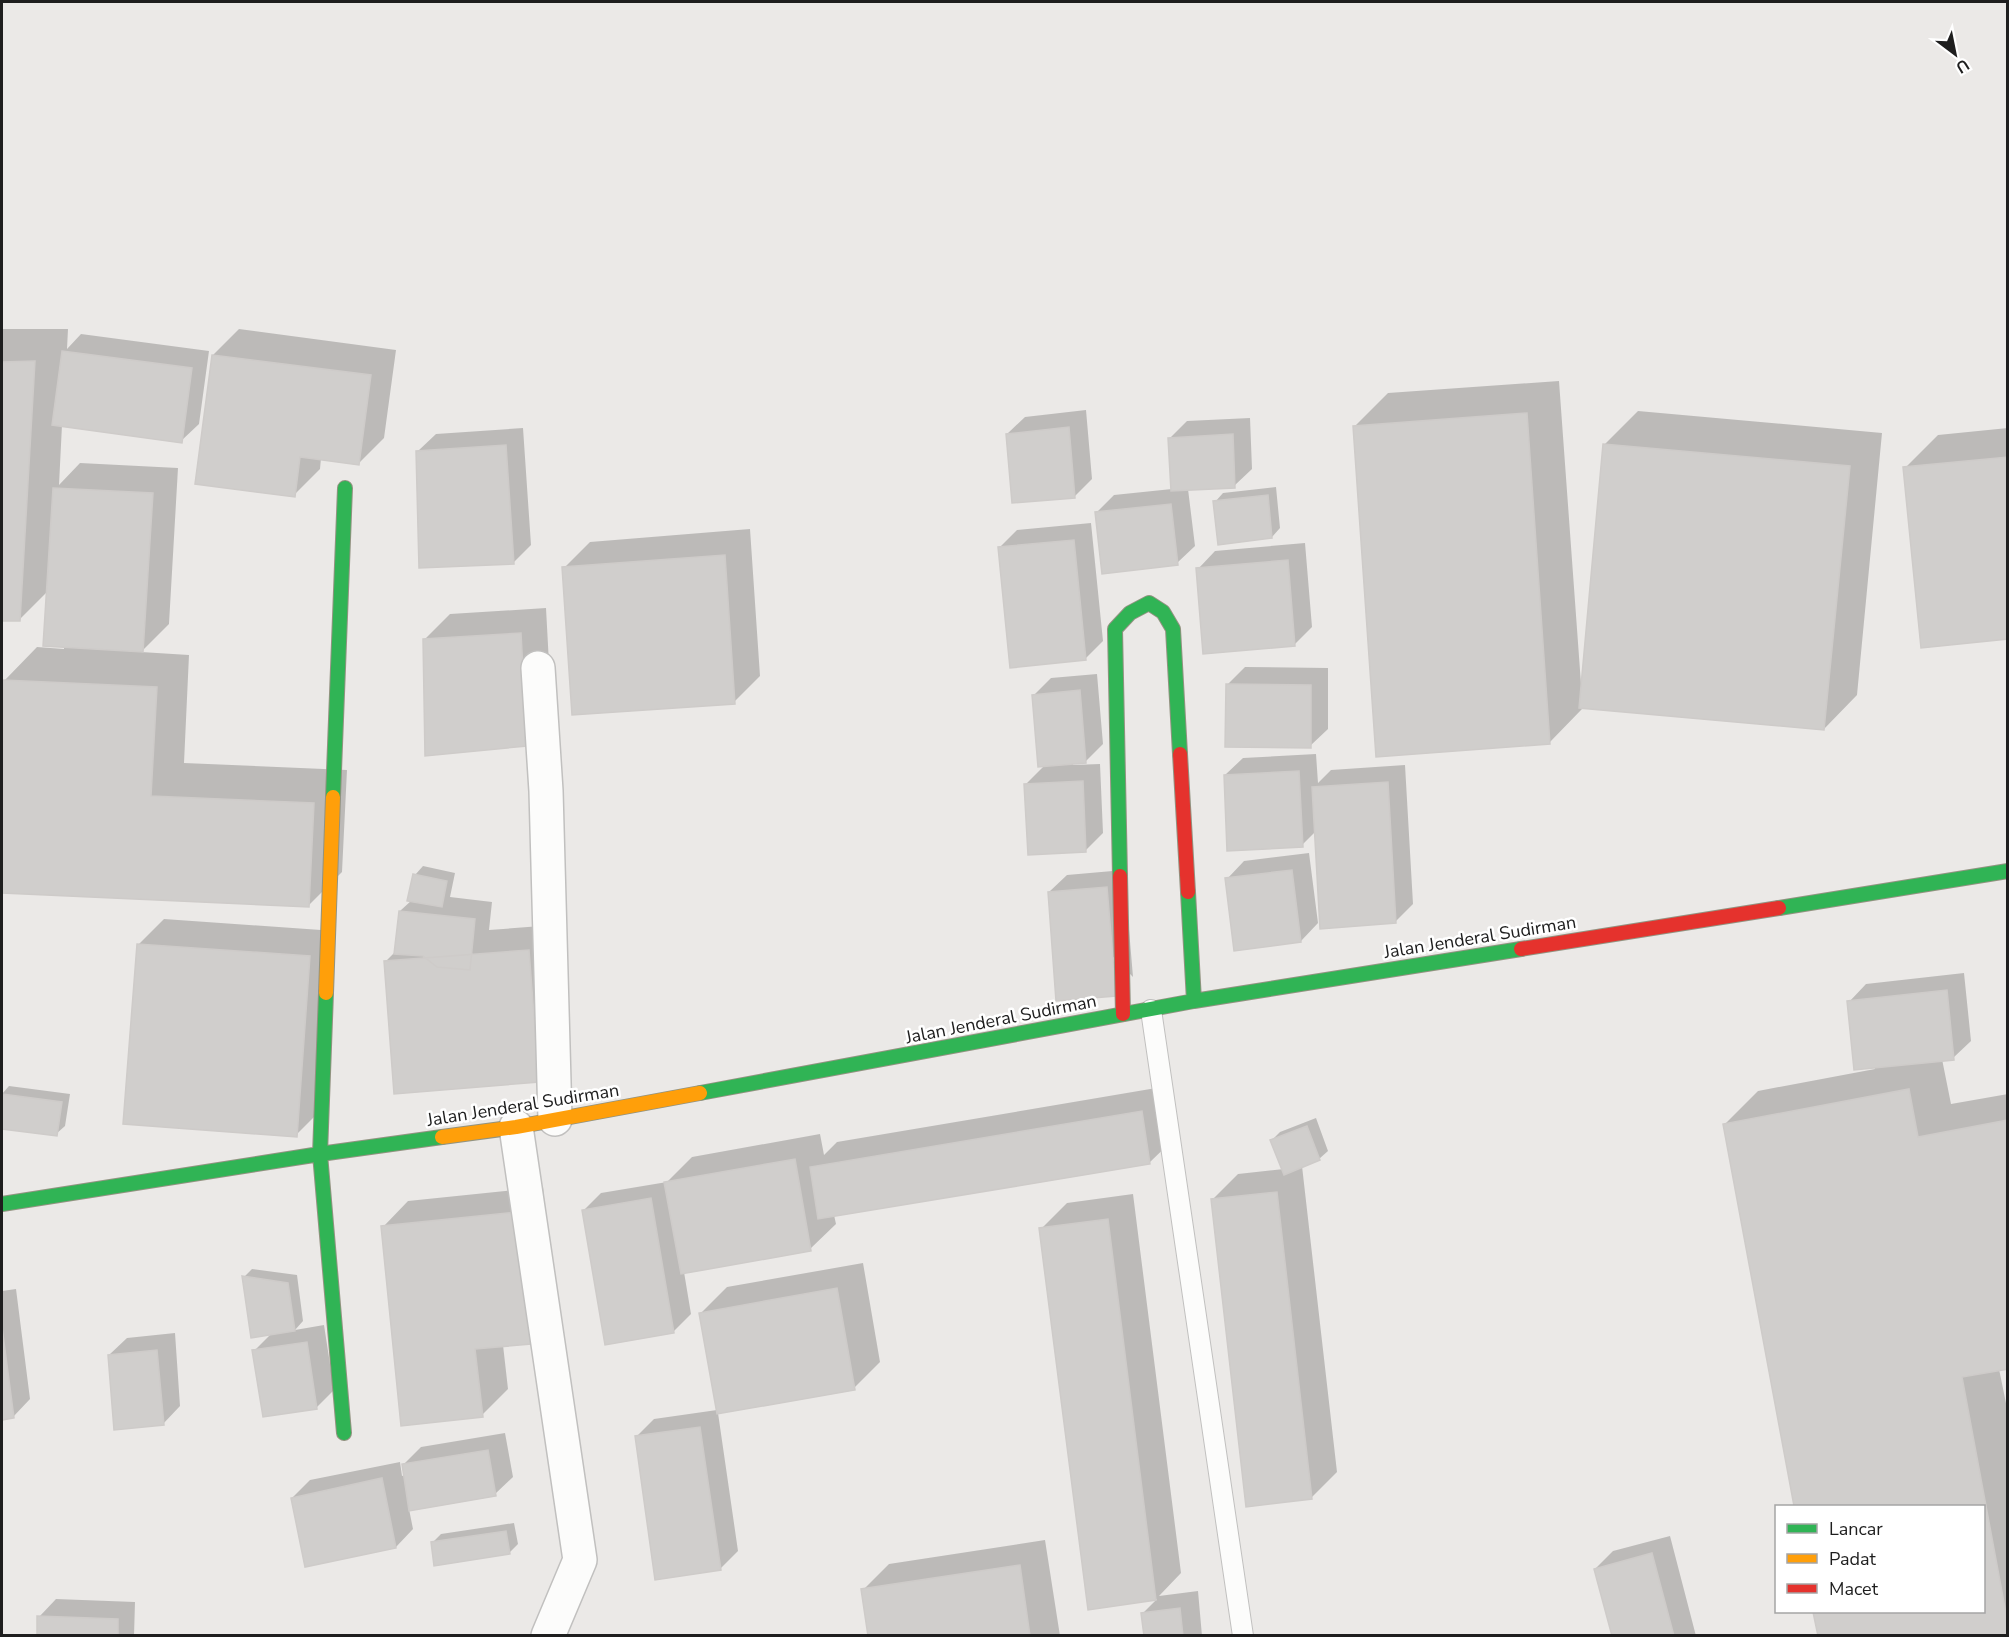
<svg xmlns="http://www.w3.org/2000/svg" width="2009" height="1637" font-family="'Nunito Sans',sans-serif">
  <rect width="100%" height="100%" fill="#ebe9e7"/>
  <!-- shadow -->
  <path fill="#0003" d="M 2,329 L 68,329 L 67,349 L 81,334 L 209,351 L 199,424 L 181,441 L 62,425 L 59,485 L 80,463 L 178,468 L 169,624 L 141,652 L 189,655 L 184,763 L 347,770 L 342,872 L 308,906 L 2,892 L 2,728 L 4,681 L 37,647 L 64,649 L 64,646 L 48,591 L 19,620 L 2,620 Z
    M 239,329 L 396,350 L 384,438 L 358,464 L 321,458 L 320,469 L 294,495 L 213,355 Z
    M 1559,381 L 1581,684 L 1582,684 L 1605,444 L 1638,411 L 1882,433 L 1857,695 L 1824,729 L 1582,706 L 1582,709 L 1549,743 L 1354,427 L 1388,393 Z
    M 1086,410 L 1092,479 L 1075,496 L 1007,434 L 1025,417 Z
    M 1250,418 L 1252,469 L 1234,486 L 1188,489 L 1195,546 L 1177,563 L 1096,513 L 1114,495 L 1172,489 L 1169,439 L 1187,421 Z
    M 523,428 L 531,545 L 514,562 L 418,451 L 436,434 Z
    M 2008,428 L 2008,638 L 1905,468 L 1938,435 Z
    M 1276,487 L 1280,528 L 1272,537 L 1215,502 L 1223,493 Z
    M 1091,523 L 1103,641 L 1085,659 L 1000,547 L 1017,530 Z
    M 750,529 L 760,676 L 734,702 L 564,568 L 590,542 Z
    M 1305,543 L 1312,627 L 1294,645 L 1198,569 L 1215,551 Z
    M 546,608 L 552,719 L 424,640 L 450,614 Z
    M 1245,667 L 1328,668 L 1328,729 L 1310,746 L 1227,685 Z
    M 1097,674 L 1103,744 L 1086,761 L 1073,763 L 1073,765 L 1100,764 L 1103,833 L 1086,850 L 1026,784 L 1045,765 L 1034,695 L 1051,678 Z
    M 1316,754 L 1318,783 L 1331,770 L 1405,765 L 1413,904 L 1395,922 L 1316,831 L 1302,845 L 1225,775 L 1243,758 Z
    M 1309,853 L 1318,923 L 1301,941 L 1227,879 L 1244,861 Z
    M 423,866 L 455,873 L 450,897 L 492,902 L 489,930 L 554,925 L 539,1081 L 385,962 L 396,951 L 400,911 L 412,900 L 415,875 Z
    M 1124,870 L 1133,977 L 1049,892 L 1067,875 Z
    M 164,919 L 335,931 L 322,1109 L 296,1135 L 138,945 Z
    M 1964,973 L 1971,1041 L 1953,1058 L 1942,1059 L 1951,1104 L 2008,1094 L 2008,1367 L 1999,1369 L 2008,1413 L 2008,1636 L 1819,1636 L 1815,1612 L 1984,1612 L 1984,1506 L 1796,1506 L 1725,1124 L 1758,1091 L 1875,1069 L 1849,1002 L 1866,984 Z
    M 9,1086 L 70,1094 L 65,1126 L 56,1134 L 2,1127 L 2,1094 Z
    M 1168,1086 L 1176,1137 L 1150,1162 L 834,1215 L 836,1224 L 810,1249 L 684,1272 L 691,1314 L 673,1332 L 584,1210 L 601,1193 L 667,1182 L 692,1157 L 820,1134 L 824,1155 L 837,1142 Z
    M 1316,1118 L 1328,1151 L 1319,1159 L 1302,1166 L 1337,1472 L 1311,1498 L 1212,1200 L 1238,1174 L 1284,1169 L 1272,1140 L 1280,1132 Z
    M 543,1187 L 556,1316 L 530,1342 L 503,1345 L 508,1389 L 482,1415 L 383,1227 L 408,1201 Z
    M 1133,1194 L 1181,1573 L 1159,1596 L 1198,1591 L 1202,1636 L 1145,1636 L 1143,1613 L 1157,1599 L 1089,1608 L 1041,1229 L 1067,1203 Z
    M 863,1263 L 880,1362 L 854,1388 L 718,1413 L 738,1551 L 720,1569 L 636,1437 L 654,1419 L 717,1410 L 701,1313 L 727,1287 Z
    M 252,1269 L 297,1275 L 303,1321 L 295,1330 L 324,1325 L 334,1390 L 317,1407 L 254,1351 L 272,1333 L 244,1277 Z
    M 16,1289 L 30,1399 L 13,1417 L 2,1419 L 2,1291 Z
    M 175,1333 L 180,1406 L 163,1424 L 109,1355 L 127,1338 Z
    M 505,1433 L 513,1477 L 495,1494 L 409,1509 L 413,1529 L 396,1547 L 292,1498 L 310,1480 L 400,1462 L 402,1476 L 405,1475 L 403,1465 L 421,1447 Z
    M 514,1523 L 518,1544 L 509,1553 L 432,1543 L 441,1534 Z
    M 1670,1536 L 1696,1636 L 1613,1636 L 1595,1569 L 1613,1551 Z
    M 1045,1540 L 1060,1636 L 869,1636 L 863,1590 L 889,1564 Z
    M 56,1599 L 135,1602 L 134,1636 L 38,1636 L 39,1617 Z"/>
  <!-- building -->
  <path fill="#d0cecc" stroke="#cecbc9" stroke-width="1.5" d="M 62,351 L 192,368 L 182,443 L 52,425 Z
    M 212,355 L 371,375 L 359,465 L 300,457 L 295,497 L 195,484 Z
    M 35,361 L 20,621 L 2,621 L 2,362 Z
    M 1527,413 L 1550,744 L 1376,757 L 1353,426 Z
    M 1069,427 L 1075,498 L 1012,503 L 1006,434 Z
    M 1233,434 L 1235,488 L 1171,491 L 1168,438 Z
    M 1603,444 L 1850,466 L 1824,730 L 1579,708 Z
    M 506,445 L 514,564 L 419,568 L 416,451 Z
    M 2008,457 L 2008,639 L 1921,648 L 1903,467 Z
    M 53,488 L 153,493 L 143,652 L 43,646 Z
    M 1268,495 L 1272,538 L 1218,545 L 1213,501 Z
    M 1171,504 L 1178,565 L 1102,574 L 1095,512 Z
    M 1074,540 L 1086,660 L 1010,668 L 998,547 Z
    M 725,555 L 735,704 L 572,715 L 562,567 Z
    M 1288,560 L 1295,646 L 1203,654 L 1196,568 Z
    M 521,633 L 527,746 L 425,756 L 423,639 Z
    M 3,680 L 157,687 L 151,796 L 314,803 L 309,907 L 2,893 Z
    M 1226,684 L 1311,685 L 1311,748 L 1225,747 Z
    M 1080,690 L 1086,763 L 1038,767 L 1032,695 Z
    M 1299,771 L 1303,847 L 1227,851 L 1224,775 Z
    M 1083,781 L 1086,852 L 1028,855 L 1024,784 Z
    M 1388,782 L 1396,923 L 1320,929 L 1312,787 Z
    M 1292,870 L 1301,942 L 1234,951 L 1225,878 Z
    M 413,874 L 447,881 L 442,907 L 407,901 Z
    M 1107,887 L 1116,996 L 1056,1001 L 1048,892 Z
    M 399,911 L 475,919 L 470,970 L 437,967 L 423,956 L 394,954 Z
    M 137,944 L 310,956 L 297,1137 L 123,1124 Z
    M 529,950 L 539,1082 L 394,1094 L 384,961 Z
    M 1947,990 L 1954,1060 L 1854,1070 L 1847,1001 Z
    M 1909,1089 L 1918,1137 L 2008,1120 L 2008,1369 L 1962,1377 L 2008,1624 L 2008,1636 L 1818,1636 L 1813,1612 L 1984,1612 L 1984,1506 L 1794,1506 L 1723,1124 Z
    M 2,1094 L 62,1102 L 57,1136 L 2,1129 Z
    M 1142,1111 L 1150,1164 L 818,1219 L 810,1167 Z
    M 1307,1126 L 1320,1160 L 1284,1175 L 1270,1140 Z
    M 795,1159 L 811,1251 L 681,1274 L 664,1182 Z
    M 1277,1192 L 1312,1499 L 1246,1507 L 1211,1199 Z
    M 651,1198 L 674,1333 L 605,1345 L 582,1210 Z
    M 518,1212 L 531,1344 L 475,1349 L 483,1417 L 401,1426 L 381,1226 Z
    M 1108,1219 L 1156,1600 L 1088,1610 L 1039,1228 Z
    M 242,1276 L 288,1283 L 295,1331 L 251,1338 Z
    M 837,1288 L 855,1390 L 717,1414 L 699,1313 Z
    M 2,1327 L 14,1418 L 2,1420 Z
    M 307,1342 L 317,1409 L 263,1417 L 252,1350 Z
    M 157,1350 L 164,1425 L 114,1430 L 108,1355 Z
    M 700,1427 L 721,1570 L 655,1580 L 635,1436 Z
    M 488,1450 L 496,1496 L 409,1511 L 402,1464 Z
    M 382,1478 L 396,1548 L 305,1567 L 291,1498 Z
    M 506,1531 L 510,1554 L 434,1566 L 431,1542 Z
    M 1652,1553 L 1674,1636 L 1612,1636 L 1594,1569 Z
    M 1020,1565 L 1030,1636 L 868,1636 L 861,1589 Z
    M 1180,1608 L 1183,1636 L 1144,1636 L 1141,1613 Z
    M 37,1616 L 118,1619 L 118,1636 L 37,1636 Z"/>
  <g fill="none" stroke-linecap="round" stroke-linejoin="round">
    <!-- lane casing -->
    <g stroke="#c1c0bf" stroke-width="22">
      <path id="lane" d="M 1151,1010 L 1243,1636"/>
    </g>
    <!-- street casing -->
    <g stroke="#c1c0bf" stroke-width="36">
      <path id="street" d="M 538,668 L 546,791 L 555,1119
        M 516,1127 L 580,1560 L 548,1636"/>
    </g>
    <!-- fast casing -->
    <g stroke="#929381" stroke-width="16">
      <path id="fast" d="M 333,797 L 345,488
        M 1120,876 L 1115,629 L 1130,613 L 1149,603 L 1163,612 L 1173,629 L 1180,754
        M 1188,892 L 1194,1001
        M 1779,908 L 2008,871
        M 326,993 L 320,1154 L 344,1433
        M 700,1093 L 1194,1001 L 1521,949
        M 2,1204 L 320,1154 L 442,1137"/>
    </g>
    <!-- slow casing -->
    <g stroke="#929381" stroke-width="16">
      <path id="slow" d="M 326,993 L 333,797
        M 442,1137 L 516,1127 L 700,1093"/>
    </g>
    <!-- jam casing -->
    <g stroke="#929381" stroke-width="16">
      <path id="jam" d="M 1180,754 L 1188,892
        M 1120,876 L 1123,1014
        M 1521,949 L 1779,908"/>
    </g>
    <!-- lane -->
    <use href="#lane" stroke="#fcfcfb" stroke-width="20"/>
    <!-- street -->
    <use href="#street" stroke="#fcfcfb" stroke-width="33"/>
    <!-- fast -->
    <use href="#fast" stroke="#30b455" stroke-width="14"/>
    <!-- slow -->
    <use href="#slow" stroke="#ff9f0a" stroke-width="14"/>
    <!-- jam -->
    <use href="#jam" stroke="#e5322d" stroke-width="14"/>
  </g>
  <g text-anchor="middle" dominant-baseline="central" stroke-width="5" stroke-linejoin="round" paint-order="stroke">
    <!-- street labels -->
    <g font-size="18" fill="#1e1e1e" stroke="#fff">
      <text transform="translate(1480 937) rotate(-9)">Jalan Jenderal Sudirman</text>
      <text transform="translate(1001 1019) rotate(-11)">Jalan Jenderal Sudirman</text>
      <text transform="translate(523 1105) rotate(-9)">Jalan Jenderal Sudirman</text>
    </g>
  </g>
  <!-- border -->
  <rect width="2009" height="1637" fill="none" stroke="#1e1e1e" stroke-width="6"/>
  <!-- legend -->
  <rect x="1775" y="1505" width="210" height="108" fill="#ffffff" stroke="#a5a5a5" stroke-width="1.5"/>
  <rect x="1787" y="1524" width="30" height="9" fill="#30b455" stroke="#a5a5a5" stroke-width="1.5"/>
  <text x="1829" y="1535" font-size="18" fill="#1e1e1e">Lancar</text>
  <rect x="1787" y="1554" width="30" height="9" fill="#ff9f0a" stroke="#a5a5a5" stroke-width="1.5"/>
  <text x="1829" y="1565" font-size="18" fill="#1e1e1e">Padat</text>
  <rect x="1787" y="1584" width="30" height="9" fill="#e5322d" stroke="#a5a5a5" stroke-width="1.5"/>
  <text x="1829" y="1595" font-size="18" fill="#1e1e1e">Macet</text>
  <!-- north arrow -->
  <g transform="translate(1955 54) rotate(148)" stroke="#ffffff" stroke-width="4.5" paint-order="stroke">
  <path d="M0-4.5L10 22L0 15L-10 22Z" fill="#1e1e1e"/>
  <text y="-9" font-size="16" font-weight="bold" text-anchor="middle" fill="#1e1e1e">U</text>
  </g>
</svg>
